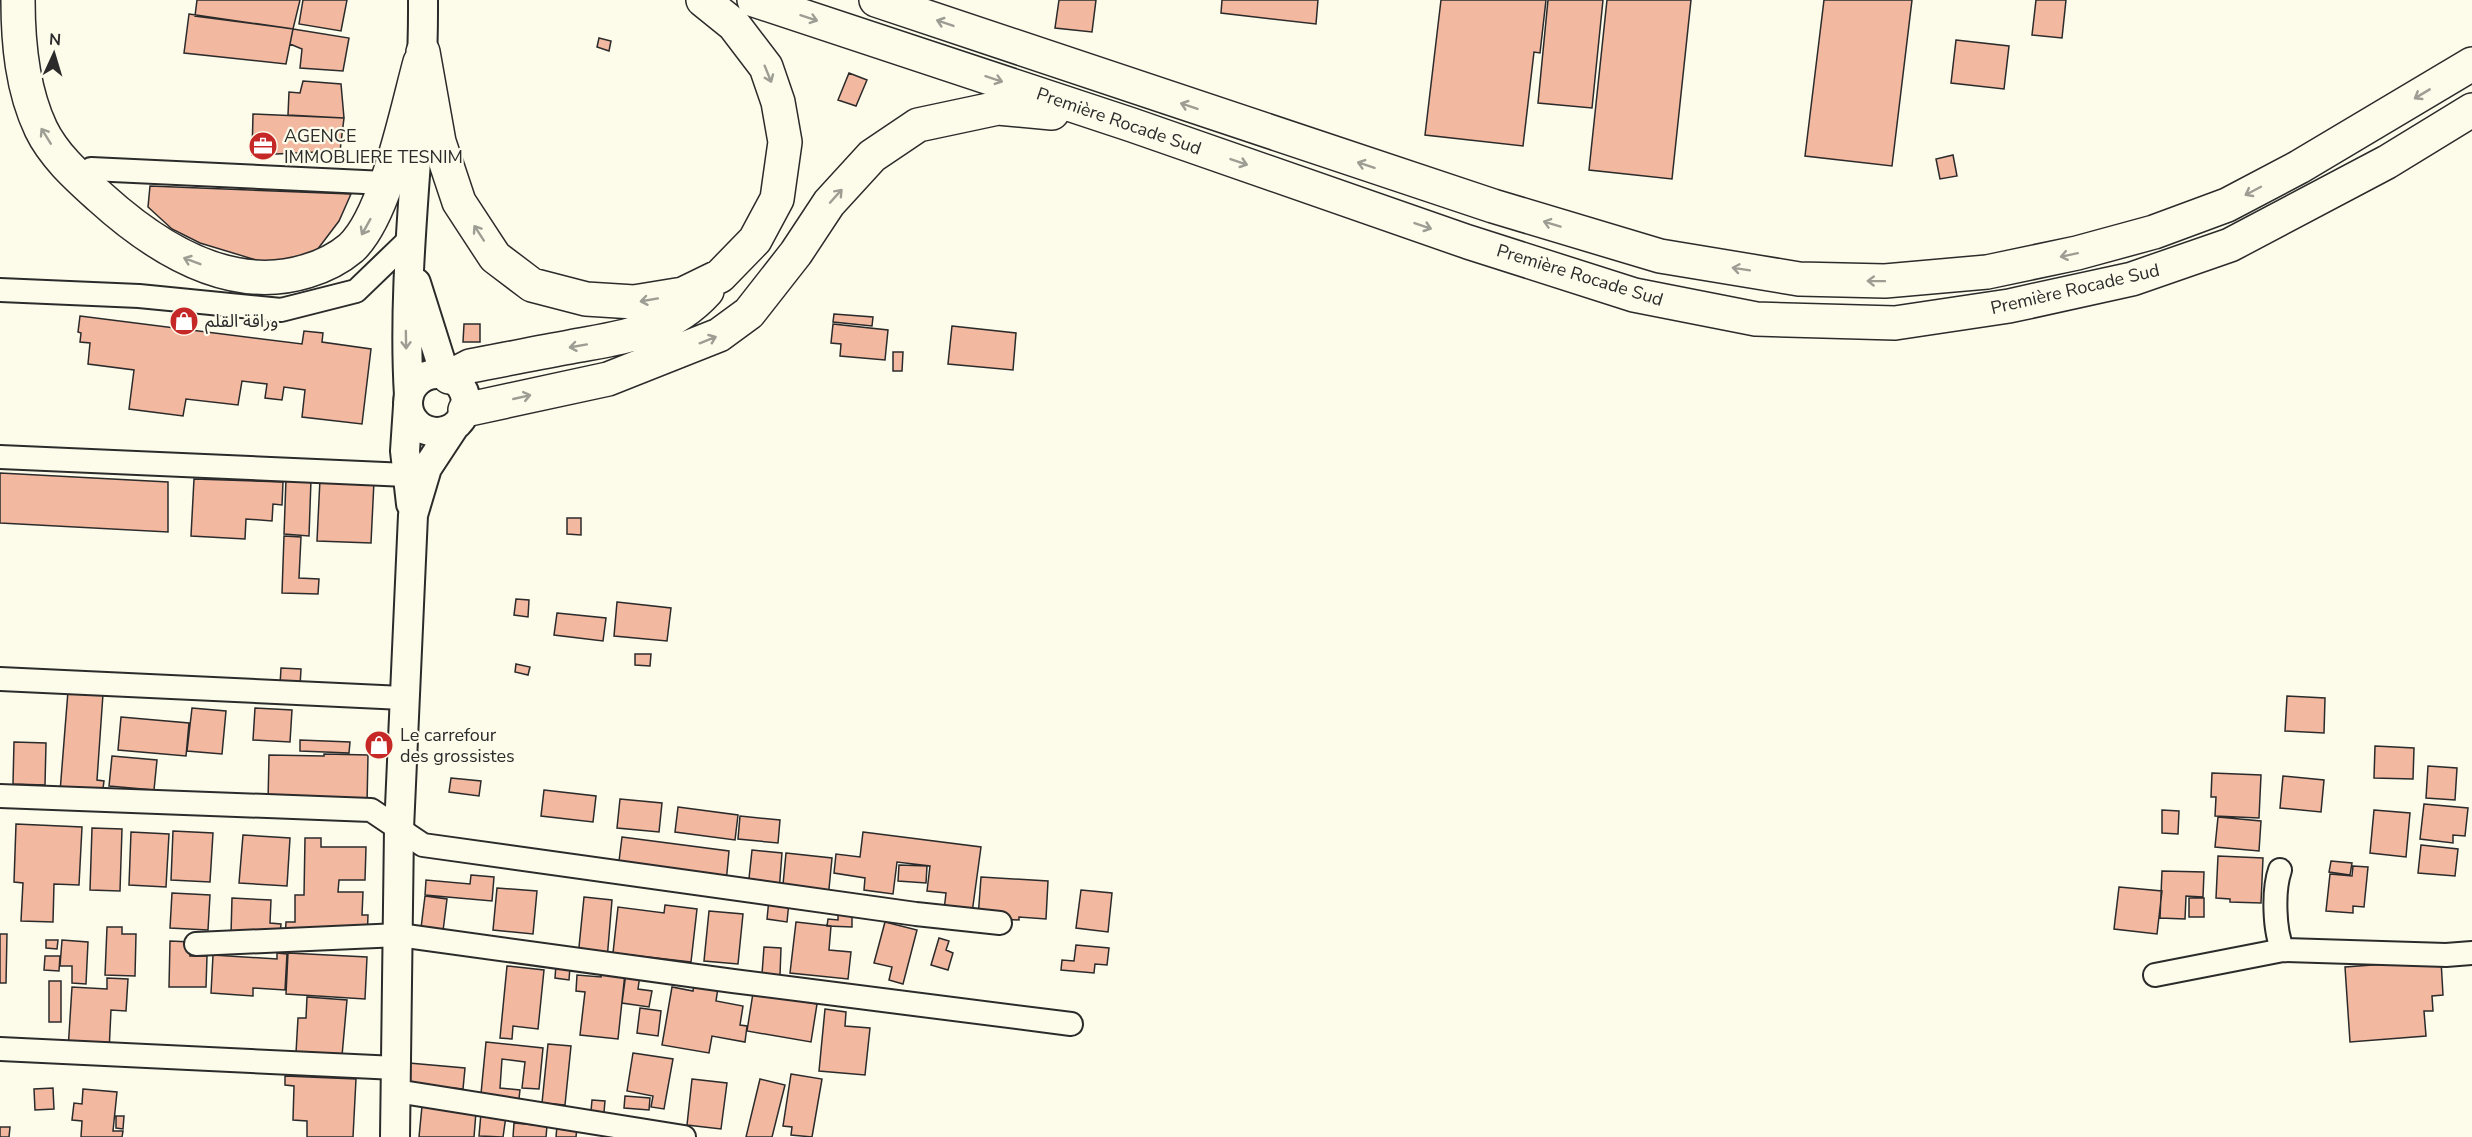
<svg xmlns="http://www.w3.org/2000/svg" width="2472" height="1137" font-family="'Nunito Sans','Noto Sans Arabic',sans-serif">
  <rect width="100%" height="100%" fill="#fdfbea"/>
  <!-- building -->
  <path fill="#f2b8a0" stroke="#2b2b2b" stroke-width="1.5" d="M 197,0 L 300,0 L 293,29 L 195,16 Z
    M 303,0 L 347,0 L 341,31 L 299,24 Z
    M 1059,0 L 1096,0 L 1092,32 L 1055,28 Z
    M 1222,0 L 1318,0 L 1316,24 L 1221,13 Z
    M 1441,0 L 1546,0 L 1540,53 L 1534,52 L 1523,146 L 1425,135 Z
    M 1548,0 L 1603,0 L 1592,108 L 1538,103 Z
    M 1607,0 L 1691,0 L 1672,179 L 1589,170 Z
    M 1824,0 L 1912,0 L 1892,166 L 1805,156 Z
    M 2036,0 L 2066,0 L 2062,38 L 2032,35 Z
    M 189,14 L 293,29 L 286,64 L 184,53 Z
    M 293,29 L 349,38 L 343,71 L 300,68 L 302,49 L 290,44 Z
    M 599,38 L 611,41 L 609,51 L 597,47 Z
    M 1956,40 L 2009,46 L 2004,89 L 1951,83 Z
    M 849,73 L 867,80 L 856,106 L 838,100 Z
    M 303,81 L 341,84 L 344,118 L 288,115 L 289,92 L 300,93 Z
    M 253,114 L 344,118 L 340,151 L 252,155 Z
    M 1953,155 L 1957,176 L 1940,179 L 1936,159 Z
    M 150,186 L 351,194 L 339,221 L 314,254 L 266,263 L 200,243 L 172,229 L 148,207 Z
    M 834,314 L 873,317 L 872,326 L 833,322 Z
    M 80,316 L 302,344 L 304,331 L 323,333 L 322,342 L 371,349 L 362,424 L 302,417 L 305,390 L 284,387 L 282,400 L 265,398 L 267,384 L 242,381 L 238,405 L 186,399 L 183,416 L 129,409 L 134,370 L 88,364 L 90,343 L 80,342 L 81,333 L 78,332 Z
    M 464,324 L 480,324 L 480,342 L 463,342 Z
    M 833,324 L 888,330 L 885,360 L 840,356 L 841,344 L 831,343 Z
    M 952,326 L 1016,333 L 1013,370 L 948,364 Z
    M 893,352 L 903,352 L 902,371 L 893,371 Z
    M 0,473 L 168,482 L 168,532 L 0,523 Z
    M 194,479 L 283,482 L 282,505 L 273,504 L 272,521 L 246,519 L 245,539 L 191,536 Z
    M 286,479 L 311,480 L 309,536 L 284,534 Z
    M 320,479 L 374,481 L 371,543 L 317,541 Z
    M 567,518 L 581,518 L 581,535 L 567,534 Z
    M 284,536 L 301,537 L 299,578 L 319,579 L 318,594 L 282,593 Z
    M 516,599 L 529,600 L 528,617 L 514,615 Z
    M 617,602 L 671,608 L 667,641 L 614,636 Z
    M 557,613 L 606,618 L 603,641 L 554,635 Z
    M 635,654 L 651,654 L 650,666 L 635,665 Z
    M 516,664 L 530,667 L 528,675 L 515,672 Z
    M 281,668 L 301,669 L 300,686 L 280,685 Z
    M 68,691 L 103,694 L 97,780 L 104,781 L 102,796 L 60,792 Z
    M 2287,696 L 2325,698 L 2324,733 L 2285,731 Z
    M 192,708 L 226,711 L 222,754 L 187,751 Z
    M 255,708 L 292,710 L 290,742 L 253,740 Z
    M 121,717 L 189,723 L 186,756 L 118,750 Z
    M 300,740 L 350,742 L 349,753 L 300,751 Z
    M 14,742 L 46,743 L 45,785 L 13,784 Z
    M 2375,746 L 2414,748 L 2413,779 L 2374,778 Z
    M 324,754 L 368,755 L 367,804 L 268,802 L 269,755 L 324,756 Z
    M 112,756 L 157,760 L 154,790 L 109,786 Z
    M 2428,766 L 2457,768 L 2455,800 L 2426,798 Z
    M 2212,773 L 2261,775 L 2259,818 L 2215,816 L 2216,797 L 2211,797 Z
    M 2283,776 L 2324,780 L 2321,812 L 2280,808 Z
    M 451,778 L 481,781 L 479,796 L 449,792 Z
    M 544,790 L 596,796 L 593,822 L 541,816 Z
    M 620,799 L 662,803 L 659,832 L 617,828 Z
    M 2424,804 L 2468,808 L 2465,836 L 2453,835 L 2453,843 L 2420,839 Z
    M 678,807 L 738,815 L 735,840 L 675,832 Z
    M 2162,810 L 2179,811 L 2178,834 L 2162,833 Z
    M 2374,810 L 2410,813 L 2406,857 L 2370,853 Z
    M 740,816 L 780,820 L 778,843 L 738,839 Z
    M 2218,817 L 2261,821 L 2259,851 L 2215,847 Z
    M 16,824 L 82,827 L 79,885 L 54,884 L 53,922 L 21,921 L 23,883 L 14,882 Z
    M 92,828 L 122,829 L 120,891 L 90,890 Z
    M 173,831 L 213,833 L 210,882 L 171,880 Z
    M 131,832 L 169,834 L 166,887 L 129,885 Z
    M 863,832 L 981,847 L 972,913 L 944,910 L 946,893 L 927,891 L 930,866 L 897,862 L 893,894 L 864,890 L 865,878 L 834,873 L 836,854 L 860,857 Z
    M 243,835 L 290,838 L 287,886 L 239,883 Z
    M 622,837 L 729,851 L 726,883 L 618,869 Z
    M 305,838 L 321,838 L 321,847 L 366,847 L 365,880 L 339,880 L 338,892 L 363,892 L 362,915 L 368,915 L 367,942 L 285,941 L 286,922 L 295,922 L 295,895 L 304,895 Z
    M 2421,845 L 2458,849 L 2455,876 L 2418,873 Z
    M 752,850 L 782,853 L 779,892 L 748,888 Z
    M 786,853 L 832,858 L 828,899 L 782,895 Z
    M 2218,856 L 2263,858 L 2261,903 L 2230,902 L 2230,899 L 2216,898 Z
    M 2331,861 L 2352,863 L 2350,875 L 2329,872 Z
    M 899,865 L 927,866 L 926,883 L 898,881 Z
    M 2353,866 L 2368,867 L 2364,907 L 2353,906 L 2353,913 L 2326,911 L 2330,874 L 2352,876 Z
    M 2162,871 L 2204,872 L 2203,897 L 2186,896 L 2185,919 L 2160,918 Z
    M 471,875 L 494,877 L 492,901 L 425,895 L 426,880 L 470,884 Z
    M 981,877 L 1048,881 L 1046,919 L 1019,917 L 1019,920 L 978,918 Z
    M 2119,887 L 2162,891 L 2157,934 L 2114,929 Z
    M 497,888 L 537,891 L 533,934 L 493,930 Z
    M 1081,890 L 1112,893 L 1108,932 L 1076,928 Z
    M 172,893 L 210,895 L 208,930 L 170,928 Z
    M 425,896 L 447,899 L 443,931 L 421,928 Z
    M 584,897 L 612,900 L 607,960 L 578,957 Z
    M 232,898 L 271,900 L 270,923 L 281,924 L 280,936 L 231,934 Z
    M 2189,898 L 2204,898 L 2204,917 L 2189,917 Z
    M 769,899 L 789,902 L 787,922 L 767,919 Z
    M 665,905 L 697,909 L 691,962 L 613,953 L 618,907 L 664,913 Z
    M 838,909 L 852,909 L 852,927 L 827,926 L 828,919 L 838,920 Z
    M 709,911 L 743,914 L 738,964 L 704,961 Z
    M 796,922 L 831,926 L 829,950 L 851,952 L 848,979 L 790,973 Z
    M 885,922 L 917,930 L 903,984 L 889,980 L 892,967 L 874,963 Z
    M 107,927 L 122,927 L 122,934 L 136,934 L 135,976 L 105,975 Z
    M 0,934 L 7,934 L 6,983 L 0,983 Z
    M 939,938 L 949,941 L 946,950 L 953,953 L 948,970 L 931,965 Z
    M 46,940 L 58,940 L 57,949 L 46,948 Z
    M 62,940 L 88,942 L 86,984 L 72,983 L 72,966 L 60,966 Z
    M 170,941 L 191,942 L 190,956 L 207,956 L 206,987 L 169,987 Z
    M 1076,945 L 1109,948 L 1107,965 L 1095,964 L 1094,973 L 1061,970 L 1062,960 L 1074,961 Z
    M 764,947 L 781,948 L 780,975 L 762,974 Z
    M 277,953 L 287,954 L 285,990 L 253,988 L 253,996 L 211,993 L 213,955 L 277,959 Z
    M 288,953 L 367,957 L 365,999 L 286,994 Z
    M 45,956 L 60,956 L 59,971 L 44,970 Z
    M 2441,960 L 2443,995 L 2432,996 L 2433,1011 L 2424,1011 L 2426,1036 L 2350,1042 L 2345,967 Z
    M 556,965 L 570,967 L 569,980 L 555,978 Z
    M 507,966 L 544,970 L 538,1029 L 513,1026 L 512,1039 L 500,1038 Z
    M 601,971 L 625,973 L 618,1039 L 580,1035 L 585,992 L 576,991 L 577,975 L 601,977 Z
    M 626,973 L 640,975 L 638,989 L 652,991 L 649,1007 L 622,1003 Z
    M 107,978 L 128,979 L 126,1011 L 111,1010 L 109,1052 L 68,1050 L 72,987 L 107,989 Z
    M 49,981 L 61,981 L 61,1022 L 49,1022 Z
    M 694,984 L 718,988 L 716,1001 L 743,1006 L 740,1025 L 747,1026 L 745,1042 L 712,1036 L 709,1053 L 662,1045 L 672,987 L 693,991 Z
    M 753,993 L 817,1004 L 811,1042 L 747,1031 Z
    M 307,997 L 347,1000 L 342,1056 L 296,1053 L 298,1018 L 306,1018 Z
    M 640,1008 L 661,1011 L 658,1036 L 637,1033 Z
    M 825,1009 L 846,1012 L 845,1026 L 870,1028 L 865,1075 L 819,1071 Z
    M 486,1042 L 543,1048 L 539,1089 L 522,1088 L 525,1062 L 502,1059 L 500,1088 L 520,1090 L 518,1107 L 480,1104 Z
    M 548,1044 L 571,1046 L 565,1105 L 542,1103 Z
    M 633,1053 L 673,1059 L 664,1109 L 651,1107 L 653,1096 L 627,1091 Z
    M 409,1063 L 465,1068 L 463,1089 L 407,1084 Z
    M 791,1074 L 822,1079 L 812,1137 L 791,1135 L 792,1127 L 783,1126 Z
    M 285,1076 L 356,1079 L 353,1137 L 307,1137 L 307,1121 L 293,1120 L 294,1086 L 285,1085 Z
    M 692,1079 L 727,1083 L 721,1129 L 687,1125 Z
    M 760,1079 L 785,1085 L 772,1137 L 746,1137 Z
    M 53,1088 L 54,1109 L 35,1110 L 34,1089 Z
    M 83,1089 L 117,1092 L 113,1131 L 123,1131 L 122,1137 L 81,1137 L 82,1121 L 72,1120 L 74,1103 L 82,1104 Z
    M 625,1096 L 650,1098 L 649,1110 L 624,1108 Z
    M 592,1100 L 605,1101 L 604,1112 L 591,1111 Z
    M 422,1106 L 476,1112 L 474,1137 L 419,1137 Z
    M 481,1113 L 506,1116 L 503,1137 L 479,1136 Z
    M 116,1116 L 124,1116 L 123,1129 L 116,1128 Z
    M 514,1123 L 547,1126 L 546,1137 L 513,1137 Z
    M 557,1126 L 577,1127 L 576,1137 L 556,1137 Z
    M 0,1127 L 10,1127 L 9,1137 L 0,1137 Z"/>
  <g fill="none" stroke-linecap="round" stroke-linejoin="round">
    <!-- minor casing -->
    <g stroke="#2b2b2b" stroke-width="26">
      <path id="minor" d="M 91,169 L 385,183
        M 0,290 L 139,296 L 281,310 L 356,291 L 412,237
        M 0,457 L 407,475
        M 0,679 L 403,698
        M 0,796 L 371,810 L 423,845 L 916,914 L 1000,923
        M 2280,870 C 2273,890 2274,932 2283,950
        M 196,944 L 399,935 L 733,981 L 1071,1024
        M 2155,975 L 2283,950 L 2446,955 L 2472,953
        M 0,1049 L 396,1068
        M 396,1091 L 684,1137"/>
    </g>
    <!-- major casing -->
    <g stroke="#2b2b2b" stroke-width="32">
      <path id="major" d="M 416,283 L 445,375
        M408 403a29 29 0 1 1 58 0a29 29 0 1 1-58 0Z
        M 409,396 C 401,264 424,132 423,0
        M 408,406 L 405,451 L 411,504
        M 395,1137 L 399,829 L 413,515 L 427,468 L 454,427"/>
    </g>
    <!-- highway casing -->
    <g stroke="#2b2b2b" stroke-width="36">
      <path id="highway" d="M 18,0 C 18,43 22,89 41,129 C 54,156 78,177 100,197 C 155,247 230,295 307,271 C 324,266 338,259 351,248 C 386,216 407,109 420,62
        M 754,0 L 1132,125 L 1468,242 L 1634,295 L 1756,319 L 1895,323 L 2009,306 L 2132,279 L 2230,245 L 2387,162 L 2472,110
        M 876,0 L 1493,206 L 1660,256 L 1799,279 L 1885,281 L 1987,272 L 2077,253 L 2154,232 L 2227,205 L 2299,167 L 2472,64
        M 423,52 L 439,142 L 459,202 L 495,257 L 532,285 L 586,299 L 634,302 L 683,294 L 720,276 L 755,240 L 777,199 L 785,142 L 778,102 L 766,67 L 734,25 L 703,0
        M 449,377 L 470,366 C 503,360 536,353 570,347 C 622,337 669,333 707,291
        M 465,410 L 608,379 L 719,335 L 749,313 L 796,253 L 829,203 L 872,156 L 918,125 L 998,108 L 1052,113"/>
    </g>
    <!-- minor -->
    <use href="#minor" stroke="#fdfbea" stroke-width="22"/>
    <!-- major -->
    <use href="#major" stroke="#fdfbea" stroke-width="28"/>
    <!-- highway -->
    <use href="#highway" stroke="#fdfbea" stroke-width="33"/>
  </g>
  <!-- one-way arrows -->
  <defs><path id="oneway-shaft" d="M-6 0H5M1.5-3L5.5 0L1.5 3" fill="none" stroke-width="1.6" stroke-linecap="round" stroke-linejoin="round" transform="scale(1.5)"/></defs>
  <g stroke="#9e9d94">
    <use href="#oneway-shaft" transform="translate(809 18) rotate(18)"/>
    <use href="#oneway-shaft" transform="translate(945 23) rotate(-161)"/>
    <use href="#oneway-shaft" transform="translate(768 74) rotate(68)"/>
    <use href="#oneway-shaft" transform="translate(994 79) rotate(18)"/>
    <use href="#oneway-shaft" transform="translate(2422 94) rotate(149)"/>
    <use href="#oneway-shaft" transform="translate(1189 106) rotate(-161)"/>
    <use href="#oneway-shaft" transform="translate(46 136) rotate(-122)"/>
    <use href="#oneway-shaft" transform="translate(1239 162) rotate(19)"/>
    <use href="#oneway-shaft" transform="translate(1366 165) rotate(-162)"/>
    <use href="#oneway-shaft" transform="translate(2253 191) rotate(152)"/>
    <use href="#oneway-shaft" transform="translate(836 196) rotate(-48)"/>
    <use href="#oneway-shaft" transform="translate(1552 224) rotate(-163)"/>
    <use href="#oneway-shaft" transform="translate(1423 226) rotate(19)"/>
    <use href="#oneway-shaft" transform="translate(366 227) rotate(119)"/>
    <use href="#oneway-shaft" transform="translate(479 233) rotate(-123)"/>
    <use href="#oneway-shaft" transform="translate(2069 255) rotate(168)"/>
    <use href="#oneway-shaft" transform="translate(192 261) rotate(-159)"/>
    <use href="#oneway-shaft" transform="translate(1741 269) rotate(-171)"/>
    <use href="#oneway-shaft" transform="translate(1876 281) rotate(-179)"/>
    <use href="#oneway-shaft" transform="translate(649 300) rotate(170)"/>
    <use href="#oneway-shaft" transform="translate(406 340) rotate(89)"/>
    <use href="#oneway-shaft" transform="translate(708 340) rotate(-22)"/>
    <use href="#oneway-shaft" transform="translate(578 346) rotate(170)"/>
    <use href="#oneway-shaft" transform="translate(522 397) rotate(-13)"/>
  </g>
  <!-- icons -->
  <defs>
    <g id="office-disc" transform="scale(1.5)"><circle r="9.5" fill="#c62828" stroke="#fdfbea"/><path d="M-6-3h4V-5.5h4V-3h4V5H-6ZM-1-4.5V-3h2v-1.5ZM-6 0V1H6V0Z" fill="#fff"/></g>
    <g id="shop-disc" transform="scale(1.5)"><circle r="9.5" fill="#c62828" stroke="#fdfbea"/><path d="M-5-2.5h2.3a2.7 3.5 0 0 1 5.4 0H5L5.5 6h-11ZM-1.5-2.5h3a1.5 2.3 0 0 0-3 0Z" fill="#fff"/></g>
  </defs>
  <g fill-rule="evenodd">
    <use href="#office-disc" x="263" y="146"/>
    <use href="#shop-disc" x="184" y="321"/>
    <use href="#shop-disc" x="379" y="745"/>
  </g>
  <g text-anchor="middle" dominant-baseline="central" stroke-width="4.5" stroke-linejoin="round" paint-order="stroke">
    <!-- street labels -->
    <g font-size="18" fill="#2b2b2b" stroke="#fdfbea">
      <text transform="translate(1119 121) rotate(19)">Première Rocade Sud</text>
      <text transform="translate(1580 275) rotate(17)">Première Rocade Sud</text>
      <text transform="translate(2075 289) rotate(-13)">Première Rocade Sud</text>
    </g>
    <!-- poi labels -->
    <g font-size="18" fill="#2b2b2b" stroke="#fdfbea" text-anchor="start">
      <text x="284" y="136">AGENCE<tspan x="284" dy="21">IMMOBLIERE TESNIM</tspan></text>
      <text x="205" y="321">وراقة القلم</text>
      <text x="400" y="735">Le carrefour<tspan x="400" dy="21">des grossistes</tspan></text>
    </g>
  </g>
  <!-- north arrow -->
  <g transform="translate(54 54) rotate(4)" stroke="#fdfbea" stroke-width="4.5" paint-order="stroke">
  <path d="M0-4.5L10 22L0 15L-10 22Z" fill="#2b2b2b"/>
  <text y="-9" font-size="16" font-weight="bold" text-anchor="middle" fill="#2b2b2b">N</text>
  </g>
</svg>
